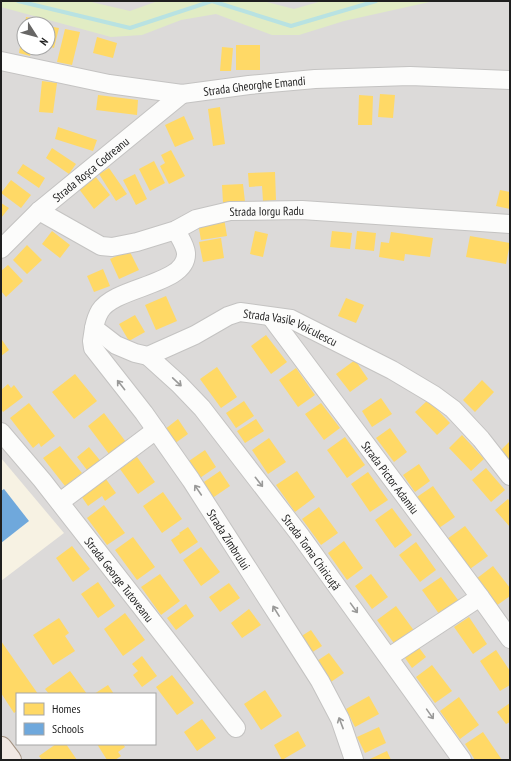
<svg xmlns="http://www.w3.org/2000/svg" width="511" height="761" font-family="'PT Sans Narrow',sans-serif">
  <rect width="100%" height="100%" fill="#edeae7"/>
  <!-- residential -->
  <path fill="#dcdad9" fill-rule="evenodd" d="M 1,1 L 510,1 L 510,760 L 1,760 ZM 24,24 L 48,24 L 48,48 L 24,48 ZM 17,694 L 155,694 L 155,744 L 17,744 Z"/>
  <!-- education -->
  <path fill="#f7f2e3" d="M 1,458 L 64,533 L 1,581 Z"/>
  <!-- grass -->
  <path fill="#e1ecc4" d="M 1,1 L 87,1 L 130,11 L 158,1 L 263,1 L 294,9 L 322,1 L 434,1 L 344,21 L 299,35 L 272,35 L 216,14 L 181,20 L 142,35 L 111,37 L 1,7 Z"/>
  <!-- homes -->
  <path fill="#ffd966" d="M 26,17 L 38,19 L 37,24 L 25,24 Z
    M 48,26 L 59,28 L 54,48 L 48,46 Z
    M 65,29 L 80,32 L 72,65 L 57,62 Z
    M 23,30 L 24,48 L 32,48 L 30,56 L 19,53 Z
    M 97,37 L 117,43 L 113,58 L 93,53 Z
    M 236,45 L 260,45 L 260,70 L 236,70 Z
    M 222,47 L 233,48 L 231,71 L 220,71 Z
    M 42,81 L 57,83 L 53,113 L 39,112 Z
    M 380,94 L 395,95 L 393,118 L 378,117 Z
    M 98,95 L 138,100 L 137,115 L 96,110 Z
    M 359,95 L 373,96 L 372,125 L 358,125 Z
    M 220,107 L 225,144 L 213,146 L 208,109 Z
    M 184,116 L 194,139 L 175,147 L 165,125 Z
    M 58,127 L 97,140 L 93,151 L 55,139 Z
    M 52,148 L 76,164 L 69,174 L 46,158 Z
    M 171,150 L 185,176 L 169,184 L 160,166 L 165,163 L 161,155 Z
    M 154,161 L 165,183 L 150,191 L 139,169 Z
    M 23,164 L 45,178 L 39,188 L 17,173 Z
    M 109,168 L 127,194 L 116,201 L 99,174 Z
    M 275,172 L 276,200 L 263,201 L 262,186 L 249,187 L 248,173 Z
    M 135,174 L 147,199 L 136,205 L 123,180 Z
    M 95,176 L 110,195 L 94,209 L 79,189 Z
    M 11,180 L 31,195 L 21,208 L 1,193 Z
    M 243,184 L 245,202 L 223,203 L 222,185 Z
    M 500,190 L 510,192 L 510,209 L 496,206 Z
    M 1,203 L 9,208 L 1,218 Z
    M 224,218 L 227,236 L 201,240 L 198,223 Z
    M 52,231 L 70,245 L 60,258 L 42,244 Z
    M 255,231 L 268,234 L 263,257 L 250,254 Z
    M 332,231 L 352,233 L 350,249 L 330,247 Z
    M 357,231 L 376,233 L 374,251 L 355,249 Z
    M 391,232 L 433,238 L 430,257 L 405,254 L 404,261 L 379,257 L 381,242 L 389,243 Z
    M 470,236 L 510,243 L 506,264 L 466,257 Z
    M 221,238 L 224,258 L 203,262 L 199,242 Z
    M 27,245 L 42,260 L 27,274 L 13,260 Z
    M 129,250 L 139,270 L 119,279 L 110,259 Z
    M 8,265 L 23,281 L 6,297 L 1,291 L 1,271 Z
    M 103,269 L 110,286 L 94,292 L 87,276 Z
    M 166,296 L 177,321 L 156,330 L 145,305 Z
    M 346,298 L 364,305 L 356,323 L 338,316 Z
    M 135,315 L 145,332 L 129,341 L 119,324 Z
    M 266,335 L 287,362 L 271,374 L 251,346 Z
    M 2,340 L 9,350 L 1,356 L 1,341 Z
    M 355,360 L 368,379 L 350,392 L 336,374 Z
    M 217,367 L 237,397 L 221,408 L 200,379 Z
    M 296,368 L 315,395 L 298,407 L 279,380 Z
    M 75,374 L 97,401 L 74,419 L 52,392 Z
    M 482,380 L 494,392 L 475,412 L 463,400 Z
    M 8,384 L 11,388 L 14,385 L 23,397 L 3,412 L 1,409 L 1,390 Z
    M 381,398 L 392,414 L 372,427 L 362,411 Z
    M 428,400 L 450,423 L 437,435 L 415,412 Z
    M 244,401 L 254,416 L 236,428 L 226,413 Z
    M 29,403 L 55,436 L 41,447 L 39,443 L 33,448 L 10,418 Z
    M 321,403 L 340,428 L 324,440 L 305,414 Z
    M 104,413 L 126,442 L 109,454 L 88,426 Z
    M 178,419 L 188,434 L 174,444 L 164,430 Z
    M 256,419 L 264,431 L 245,443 L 237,431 Z
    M 390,428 L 407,452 L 394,462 L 376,438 Z
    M 462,435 L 484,459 L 471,471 L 449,448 Z
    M 345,437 L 365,465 L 347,478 L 327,450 Z
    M 269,438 L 286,462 L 268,474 L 252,450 Z
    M 510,441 L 510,462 L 499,452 Z
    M 60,446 L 82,473 L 65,486 L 43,458 Z
    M 89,447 L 103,464 L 90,474 L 77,457 Z
    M 205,450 L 216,467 L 197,480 L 186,463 Z
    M 137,457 L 155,482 L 138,494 L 120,469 Z
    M 419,464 L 430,481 L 415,492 L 403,475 Z
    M 486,468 L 505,490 L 491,502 L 472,480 Z
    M 220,471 L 230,486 L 211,499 L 201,484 Z
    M 297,471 L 315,497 L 295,512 L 276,485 Z
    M 368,472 L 388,500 L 370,512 L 351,484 Z
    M 103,475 L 116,493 L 105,501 L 102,496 L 88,506 L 79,493 Z
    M 433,486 L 455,517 L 439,528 L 417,497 Z
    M 163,492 L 182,519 L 162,533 L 143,506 Z
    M 508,499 L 510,502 L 510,527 L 495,510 Z
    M 104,505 L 125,533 L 107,545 L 87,518 Z
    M 319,507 L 338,533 L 321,545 L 302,519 Z
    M 392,508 L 412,535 L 395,548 L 375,520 Z
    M 465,526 L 488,556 L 470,569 L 447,539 Z
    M 188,527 L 198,542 L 180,554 L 171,540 L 180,534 L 179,533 Z
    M 133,537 L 155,567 L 137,580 L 115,550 Z
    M 344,541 L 363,568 L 347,580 L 328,553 Z
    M 416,542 L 436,570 L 420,582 L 399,555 Z
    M 72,546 L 90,569 L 73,582 L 56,558 Z
    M 201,547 L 220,572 L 201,586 L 183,560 Z
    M 493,566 L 510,588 L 510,596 L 496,606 L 476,579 Z
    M 160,574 L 180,601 L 161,615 L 141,587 Z
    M 371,574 L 388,597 L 372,609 L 355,586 Z
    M 441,577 L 461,604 L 442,618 L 422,590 Z
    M 98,582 L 115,606 L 98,618 L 81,594 Z
    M 229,583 L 240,598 L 220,612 L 209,597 Z
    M 186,604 L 194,616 L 176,630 L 167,618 Z
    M 396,606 L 415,632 L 396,646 L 377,620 Z
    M 249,609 L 261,625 L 242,638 L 231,623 Z
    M 125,613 L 145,640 L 123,656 L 104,629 Z
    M 469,617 L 487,644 L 473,654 L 454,627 Z
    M 59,618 L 69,633 L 65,636 L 75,651 L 53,665 L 33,635 Z
    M 311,630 L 322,646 L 308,655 L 297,639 Z
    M 1,641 L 38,694 L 17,694 L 17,711 L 14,713 L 1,693 Z
    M 417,645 L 426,657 L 412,668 L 403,655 Z
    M 496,650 L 510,671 L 510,685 L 500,691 L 480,661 Z
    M 329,653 L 344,673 L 328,684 L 314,663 Z
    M 142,656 L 157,676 L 142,687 L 133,675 L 138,671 L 132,664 Z
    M 432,665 L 452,691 L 435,703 L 416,677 Z
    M 70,671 L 87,694 L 49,694 L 45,689 Z
    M 172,675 L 194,703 L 177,715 L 156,687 Z
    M 108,685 L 114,694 L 94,694 Z
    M 265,690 L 282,716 L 261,730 L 244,704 Z
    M 369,696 L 379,714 L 355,727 L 346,709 Z
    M 459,697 L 479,725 L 460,739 L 440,711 Z
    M 510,703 L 510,722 L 506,724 L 497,712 Z
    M 202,719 L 216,738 L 197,751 L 184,732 Z
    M 379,727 L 386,743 L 365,753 L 357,737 Z
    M 298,731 L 306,746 L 282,760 L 274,745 Z
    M 483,732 L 502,760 L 475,760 L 465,744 Z
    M 56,744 L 66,744 L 77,760 L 42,760 L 39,756 Z
    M 97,744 L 123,744 L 125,747 L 118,752 L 121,756 L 115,760 L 107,760 Z
    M 387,751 L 391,760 L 370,760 L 370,759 Z"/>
  <!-- schools -->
  <path fill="#6fa8dc" d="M 4,489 L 29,521 L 1,543 L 1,491 Z"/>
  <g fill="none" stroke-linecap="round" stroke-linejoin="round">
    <!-- stream -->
    <path stroke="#b8e2e2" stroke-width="4" d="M 18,1 L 130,28 L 212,1 L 291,26 L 376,1"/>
    <!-- minor casing -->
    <g stroke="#c4c3c2" stroke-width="20">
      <g id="minor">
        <path id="s1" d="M 1,61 L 109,84 L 182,94 L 249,85 L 315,79 L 410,76 L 510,80"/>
        <path id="s2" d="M 39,211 L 101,246 L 112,247 L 137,242 L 176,230 L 196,219 L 230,211 L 302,210 L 510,224"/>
        <path id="s3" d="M 176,230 C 179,237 185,244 186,253 C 188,285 115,286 100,311 C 97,316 95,323 94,328 L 116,345 L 135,353 L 148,356 L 195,335 L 228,316 L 240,312 L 291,319 L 392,370 L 434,395 L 453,409 L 481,439 L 510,476"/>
        <path id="s4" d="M 1,249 L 39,211 L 182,94"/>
        <path id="s5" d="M 271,317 L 480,597 L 510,639"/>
        <path id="s6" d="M 94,328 L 92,341 L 93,348 L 144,413 L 191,480 L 290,634 L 320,681 L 340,719 L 354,760"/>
        <path id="s7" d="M 148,356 L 179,384 L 202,408 L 300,535 L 462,760"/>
        <path id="s8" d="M 1,432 L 42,480 L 236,728"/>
        <path d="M 60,502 L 156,430"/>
        <path d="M 389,657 L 480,597"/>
      </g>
    </g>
    <!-- major casing -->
    <g stroke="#a49383" stroke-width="24">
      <path id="major" d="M 1,748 L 10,760"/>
    </g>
    <!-- minor -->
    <use href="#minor" stroke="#fcfcfb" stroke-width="18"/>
    <!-- major -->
    <use href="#major" stroke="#f1e9e4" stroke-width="22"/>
  </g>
  <!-- one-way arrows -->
  <defs><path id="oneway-shaft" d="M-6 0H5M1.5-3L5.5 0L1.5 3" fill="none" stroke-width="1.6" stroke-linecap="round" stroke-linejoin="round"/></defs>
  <g stroke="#999998">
    <use href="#oneway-shaft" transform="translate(177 382) rotate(43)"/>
    <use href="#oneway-shaft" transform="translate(121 385) rotate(-128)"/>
    <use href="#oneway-shaft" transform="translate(259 482) rotate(52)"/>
    <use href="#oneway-shaft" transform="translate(198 490) rotate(-124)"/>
    <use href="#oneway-shaft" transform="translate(354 608) rotate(54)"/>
    <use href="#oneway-shaft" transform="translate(276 611) rotate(-122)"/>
    <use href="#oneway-shaft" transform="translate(430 714) rotate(55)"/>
    <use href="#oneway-shaft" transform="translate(341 723) rotate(-111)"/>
  </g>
  <g text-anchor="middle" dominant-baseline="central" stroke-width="4" stroke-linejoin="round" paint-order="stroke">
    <!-- street labels -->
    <g font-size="12" fill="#1f1f1f" stroke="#fff">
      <text stroke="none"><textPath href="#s1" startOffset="257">Strada Gheorghe Emandi</textPath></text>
      <text stroke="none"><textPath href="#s4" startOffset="120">Strada Roșca Codreanu</textPath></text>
      <text stroke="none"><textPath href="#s2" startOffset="243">Strada Iorgu Radu</textPath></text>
      <text stroke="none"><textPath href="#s3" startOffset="369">Strada Vasile Voiculescu</textPath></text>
      <text stroke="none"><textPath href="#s5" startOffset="200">Strada Pictor Adamiu</textPath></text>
      <text stroke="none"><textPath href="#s6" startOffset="255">Strada Zimbrului</textPath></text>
      <text stroke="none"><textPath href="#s7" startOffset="256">Strada Toma Chiricuță</textPath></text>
      <text stroke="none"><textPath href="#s8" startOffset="189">Strada George Tutoveanu</textPath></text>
    </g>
  </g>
  <!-- border -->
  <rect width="511" height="761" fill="none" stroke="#1f1f1f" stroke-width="4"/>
  <!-- legend -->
  <rect x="16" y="693" width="140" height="52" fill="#ffffff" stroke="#a5a5a5"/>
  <rect x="24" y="703" width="20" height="12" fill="#ffd966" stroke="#a5a5a5"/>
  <text x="52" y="713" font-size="12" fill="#1f1f1f">Homes</text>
  <rect x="24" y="723" width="20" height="12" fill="#6fa8dc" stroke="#a5a5a5"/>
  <text x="52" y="733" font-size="12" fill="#1f1f1f">Schools</text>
  <!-- north arrow -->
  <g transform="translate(36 36) rotate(126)"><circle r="19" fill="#ffffff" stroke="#a5a5a5"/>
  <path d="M0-3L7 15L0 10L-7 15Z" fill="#676665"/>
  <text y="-6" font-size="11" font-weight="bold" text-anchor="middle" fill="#1f1f1f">N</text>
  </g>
</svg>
